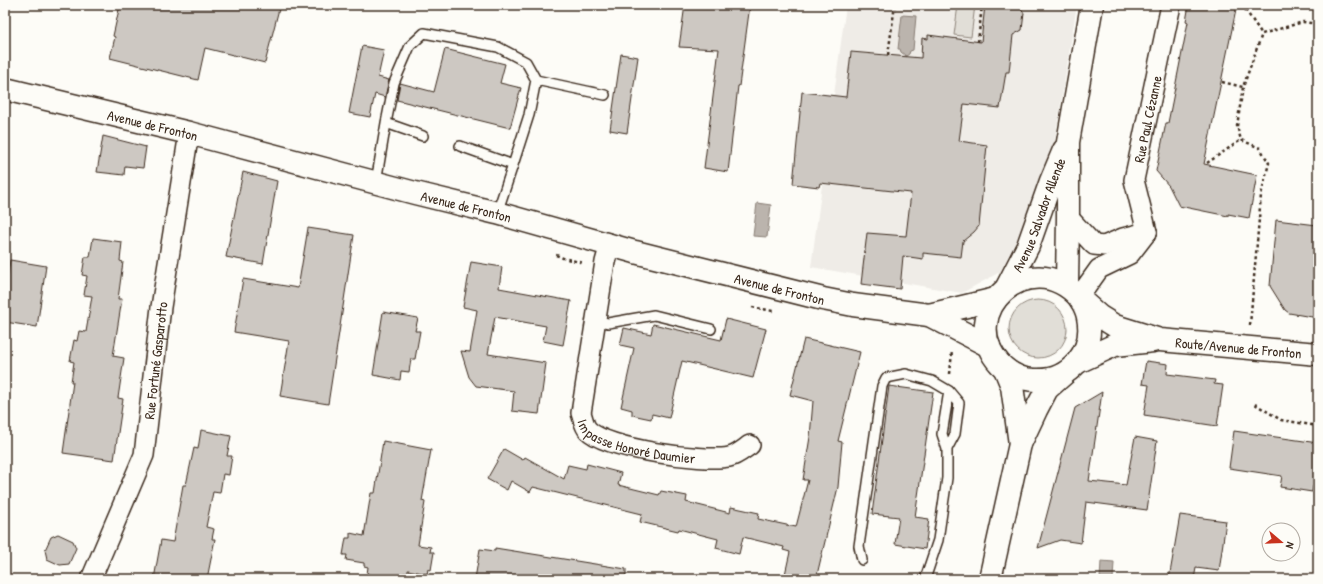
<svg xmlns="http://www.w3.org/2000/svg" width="1323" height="584" font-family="'Patrick Hand',sans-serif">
  <rect width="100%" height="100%" fill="#fdfcf7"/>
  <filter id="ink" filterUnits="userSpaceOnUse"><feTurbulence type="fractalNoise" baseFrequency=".025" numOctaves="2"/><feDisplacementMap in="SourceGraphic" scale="8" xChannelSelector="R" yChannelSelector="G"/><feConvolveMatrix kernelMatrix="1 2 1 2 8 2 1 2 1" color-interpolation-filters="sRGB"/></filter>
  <g filter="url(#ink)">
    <!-- built -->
    <path fill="#efece7" d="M 846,5 L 1077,5 L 1053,152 L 1023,227 L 1000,272 L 962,293 L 811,267 Z"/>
    <!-- green -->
    <path fill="#e1ded7" stroke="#8e847a" d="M 958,5 L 975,5 L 971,37 L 954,35 Z
      M1009 329a29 29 0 1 1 58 0a29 29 0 1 1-58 0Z"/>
    <!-- water -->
    <path fill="#bbb4ad" stroke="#887d74" d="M 902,15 L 916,16 L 913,50 L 910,51 L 909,54 L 906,56 L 901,52 L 900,49 L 898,49 Z
      M 757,203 L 771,205 L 767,237 L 753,236 Z
      M 1101,561 L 1114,562 L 1113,579 L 1100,579 Z"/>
    <!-- building -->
    <path fill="#cdc8c2" stroke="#3b2a1e" d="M 120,5 L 280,5 L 265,63 L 205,48 L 198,80 L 110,58 L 115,37 L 113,36 Z
      M 685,5 L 750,5 L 739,86 L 738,86 L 728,172 L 704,168 L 719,49 L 679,47 Z
      M 985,5 L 1019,5 L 1024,13 L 1022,30 L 1013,35 L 1009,72 L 1006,72 L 1000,108 L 964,104 L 959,141 L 987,145 L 979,226 L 974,232 L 963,241 L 961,257 L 923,253 L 923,259 L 903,256 L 900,289 L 861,284 L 867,233 L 906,236 L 911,193 L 820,183 L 819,187 L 793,184 L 802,92 L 846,97 L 851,52 L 921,58 L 922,38 L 928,39 L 928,35 L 981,42 Z
      M 1189,5 L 1237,5 L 1204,164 L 1257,175 L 1249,218 L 1228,214 L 1228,216 L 1179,206 L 1169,186 L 1156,171 L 1166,123 L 1168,123 L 1188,22 L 1186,21 Z
      M 362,46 L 384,50 L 378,77 L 389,80 L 385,97 L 375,94 L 370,117 L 349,113 Z
      M 445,49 L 505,64 L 500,83 L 521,88 L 510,128 L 397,100 L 400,83 L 434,92 Z
      M 621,54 L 638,57 L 627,133 L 610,130 Z
      M 103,136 L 146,147 L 143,168 L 125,166 L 124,175 L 97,172 Z
      M 243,172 L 277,181 L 263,264 L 226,257 Z
      M 1276,220 L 1317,225 L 1315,245 L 1318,245 L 1318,318 L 1289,313 L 1285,310 L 1270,286 Z
      M 308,228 L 354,235 L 328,404 L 280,396 L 289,341 L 234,332 L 243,279 L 298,288 Z
      M 93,238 L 122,242 L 120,261 L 123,262 L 118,299 L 122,299 L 113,356 L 124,358 L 118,398 L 123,399 L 114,460 L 63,453 L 73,382 L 71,382 L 74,362 L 70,361 L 74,340 L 77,341 L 79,331 L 86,332 L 92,296 L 84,295 L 87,276 L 82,275 L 85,257 L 90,257 Z
      M 10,260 L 46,266 L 37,327 L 5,322 L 5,292 Z
      M 471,262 L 502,267 L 499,288 L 571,301 L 563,345 L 543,341 L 546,326 L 495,317 L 488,354 L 546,363 L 539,414 L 512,411 L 514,391 L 476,386 L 469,377 L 461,351 L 470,352 L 477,310 L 463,307 Z
      M 383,312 L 418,318 L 415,331 L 420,331 L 415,359 L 411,359 L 409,372 L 401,371 L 400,380 L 373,375 Z
      M 726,319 L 766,329 L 753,378 L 682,361 L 669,418 L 652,414 L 651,419 L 632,415 L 632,410 L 621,407 L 634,348 L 620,345 L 624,328 L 651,334 L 653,324 L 721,340 Z
      M 804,339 L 860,352 L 838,441 L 842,442 L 838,487 L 816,579 L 784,579 L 790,552 L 783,550 L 784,547 L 743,537 L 739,554 L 716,548 L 718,539 L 679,529 L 678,531 L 640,522 L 642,514 L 533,487 L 530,492 L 511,481 L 507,490 L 487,479 L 504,449 L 523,460 L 525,457 L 564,479 L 568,465 L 586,469 L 587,464 L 621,473 L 618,485 L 659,495 L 661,491 L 687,496 L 686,502 L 730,513 L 731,507 L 759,513 L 758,519 L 796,527 L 808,480 L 803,480 L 810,437 L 813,401 L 790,395 Z
      M 1146,361 L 1168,364 L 1167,374 L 1215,380 L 1214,384 L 1223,385 L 1217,426 L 1144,415 L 1149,385 L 1142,384 Z
      M 889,386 L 933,392 L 915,517 L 929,519 L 925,549 L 895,544 L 899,517 L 872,514 Z
      M 1102,392 L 1089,481 L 1126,485 L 1135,437 L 1157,441 L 1147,510 L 1086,502 L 1081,543 L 1060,540 L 1038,548 L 1075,408 Z
      M 201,430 L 231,436 L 227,456 L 232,456 L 229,475 L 223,474 L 220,493 L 213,492 L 206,527 L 214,529 L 212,539 L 215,539 L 207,579 L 154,579 L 161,540 L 173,542 L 183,485 L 186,485 L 194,448 L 198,449 Z
      M 1234,431 L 1318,443 L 1318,487 L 1313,486 L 1312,492 L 1280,487 L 1282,476 L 1229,468 Z
      M 383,441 L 431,450 L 422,501 L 425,502 L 418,545 L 431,547 L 430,552 L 434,552 L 431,570 L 428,569 L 427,574 L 408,570 L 408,574 L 404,573 L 403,579 L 367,574 L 368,567 L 364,566 L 364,563 L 346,560 L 347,555 L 343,555 L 346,538 L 350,538 L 350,533 L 364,536 L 371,493 L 375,493 Z
      M 1180,515 L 1226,521 L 1219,571 L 1196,568 L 1194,579 L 1169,579 Z
      M 58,534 L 73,541 L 76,548 L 69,564 L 60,565 L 47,559 L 45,550 L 51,537 Z
      M 495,548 L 626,569 L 626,579 L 475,579 L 480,549 L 495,551 Z"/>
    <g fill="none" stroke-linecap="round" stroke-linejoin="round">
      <!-- lane casing -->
      <g stroke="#3b2a1e" stroke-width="12">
        <path id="lane" d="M 536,80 L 605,95
          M 386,123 L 394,83 L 410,46 L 424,33 L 498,47 L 526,62 L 536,80 L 529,115 L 513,165
          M 460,146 L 513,165 L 497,213
          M 376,182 L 386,123 L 423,136
          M 596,320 L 608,323 L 654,315 L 711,329
          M 947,449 L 942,434 L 949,391
          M 862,560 L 859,546 L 882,386 L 886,378 L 906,374 L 932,381 L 949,391 L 959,403 L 955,434 L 947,449 L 947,478 L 938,540 L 925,579"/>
      </g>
      <!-- street casing -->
      <g stroke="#3b2a1e" stroke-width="22">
        <g id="street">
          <path d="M 1068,217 L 1094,245 L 1104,246 L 1123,238 L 1147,232"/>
          <path id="s1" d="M 1147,232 L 1134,180 L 1171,5"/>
          <path id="s2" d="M 610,244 L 605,262 L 581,413 C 583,418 584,426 588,430 C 606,449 702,462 729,457 C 736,456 744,449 750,445"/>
          <path d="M 1079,297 L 1099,269 L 1130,254 L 1147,232"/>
          <path id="s3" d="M 91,579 L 144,455 L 161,307 L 189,133"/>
        </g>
      </g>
      <!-- secondary casing -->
      <g stroke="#3b2a1e" stroke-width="25">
        <g id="secondary">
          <path id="s4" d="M 5,89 L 189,133 L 415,193 L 497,213 L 635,252 L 823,299 L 853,305 L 929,315 L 989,346"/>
          <path d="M 1067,285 L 1068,217 L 1068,142 L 1092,5"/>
          <path id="s5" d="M 1007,287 L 1028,246 L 1051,181 L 1064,150"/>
          <path d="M 1079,297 C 1029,243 954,313 1000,364 C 1009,373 1022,380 1035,380 C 1070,382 1095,351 1088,317 C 1087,311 1084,305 1081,300"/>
          <path id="s6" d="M 1081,300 L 1099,316 L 1115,326 L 1160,340 L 1318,354"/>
          <path d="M 929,315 L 996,299"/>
          <path d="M 1078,362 L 1115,345 L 1153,341"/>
          <path d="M 1005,369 L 1012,386 L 1020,444"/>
          <path d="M 990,579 L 1020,444 L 1036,410 L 1047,389 L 1064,374"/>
        </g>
      </g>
      <!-- primary casing -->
      <g stroke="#3b2a1e" stroke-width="25">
        <path id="primary" d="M 1079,297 L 1081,300"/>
      </g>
      <!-- path -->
      <path stroke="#3b2a1e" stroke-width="2.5" stroke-dasharray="3 3" stroke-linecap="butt" d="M 1242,5 L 1262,34
        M 978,42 L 982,5
        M 888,55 L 895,5
        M 1222,82 L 1243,87
        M 1207,163 L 1241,140
        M 556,255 L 563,258 L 584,263
        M 752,307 L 773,311
        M 1250,325 L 1261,195 L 1269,163 L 1260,148 L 1241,140 L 1237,126 L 1243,87 L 1262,34 L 1303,22 L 1318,24
        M 950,374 L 952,351
        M 1255,404 L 1281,420 L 1318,426"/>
      <!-- lane -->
      <use href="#lane" stroke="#fdfcf7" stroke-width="9"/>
      <!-- street -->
      <use href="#street" stroke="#fdfcf7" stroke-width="19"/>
      <!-- secondary -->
      <use href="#secondary" stroke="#fdfcf7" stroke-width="22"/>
      <!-- primary -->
      <use href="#primary" stroke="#fdfcf7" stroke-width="22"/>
    </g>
  </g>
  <g text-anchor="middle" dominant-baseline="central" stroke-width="4" stroke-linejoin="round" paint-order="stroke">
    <!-- street labels -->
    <g font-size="14" fill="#3b2a1e" stroke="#fdfcf7">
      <text stroke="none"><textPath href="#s1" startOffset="116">Rue Paul Cézanne</textPath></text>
      <text stroke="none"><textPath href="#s4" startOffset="152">Avenue de Fronton</textPath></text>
      <text stroke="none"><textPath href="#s4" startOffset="476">Avenue de Fronton</textPath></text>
      <text stroke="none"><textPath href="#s5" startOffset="79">Avenue Salvador Allende</textPath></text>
      <text stroke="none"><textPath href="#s4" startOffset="800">Avenue de Fronton</textPath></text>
      <text stroke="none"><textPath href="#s6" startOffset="169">Route/Avenue de Fronton</textPath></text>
      <text stroke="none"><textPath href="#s3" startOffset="230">Rue Fortuné Gasparotto</textPath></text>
      <text stroke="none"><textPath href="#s2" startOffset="240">Impasse Honoré Daumier</textPath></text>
    </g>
  </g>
  <!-- margin -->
  <rect width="1323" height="584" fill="none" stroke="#fdfcf7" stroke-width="20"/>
  <rect x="10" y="10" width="1303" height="564" fill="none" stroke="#3b2a1e" stroke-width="1.5" filter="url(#ink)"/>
  <!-- north arrow -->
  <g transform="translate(1281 542) rotate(109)"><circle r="19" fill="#fdfcf7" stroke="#afa8a0"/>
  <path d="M0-3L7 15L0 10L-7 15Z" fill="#c8321e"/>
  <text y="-6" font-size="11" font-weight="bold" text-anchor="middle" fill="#3b2a1e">N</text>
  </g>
</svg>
